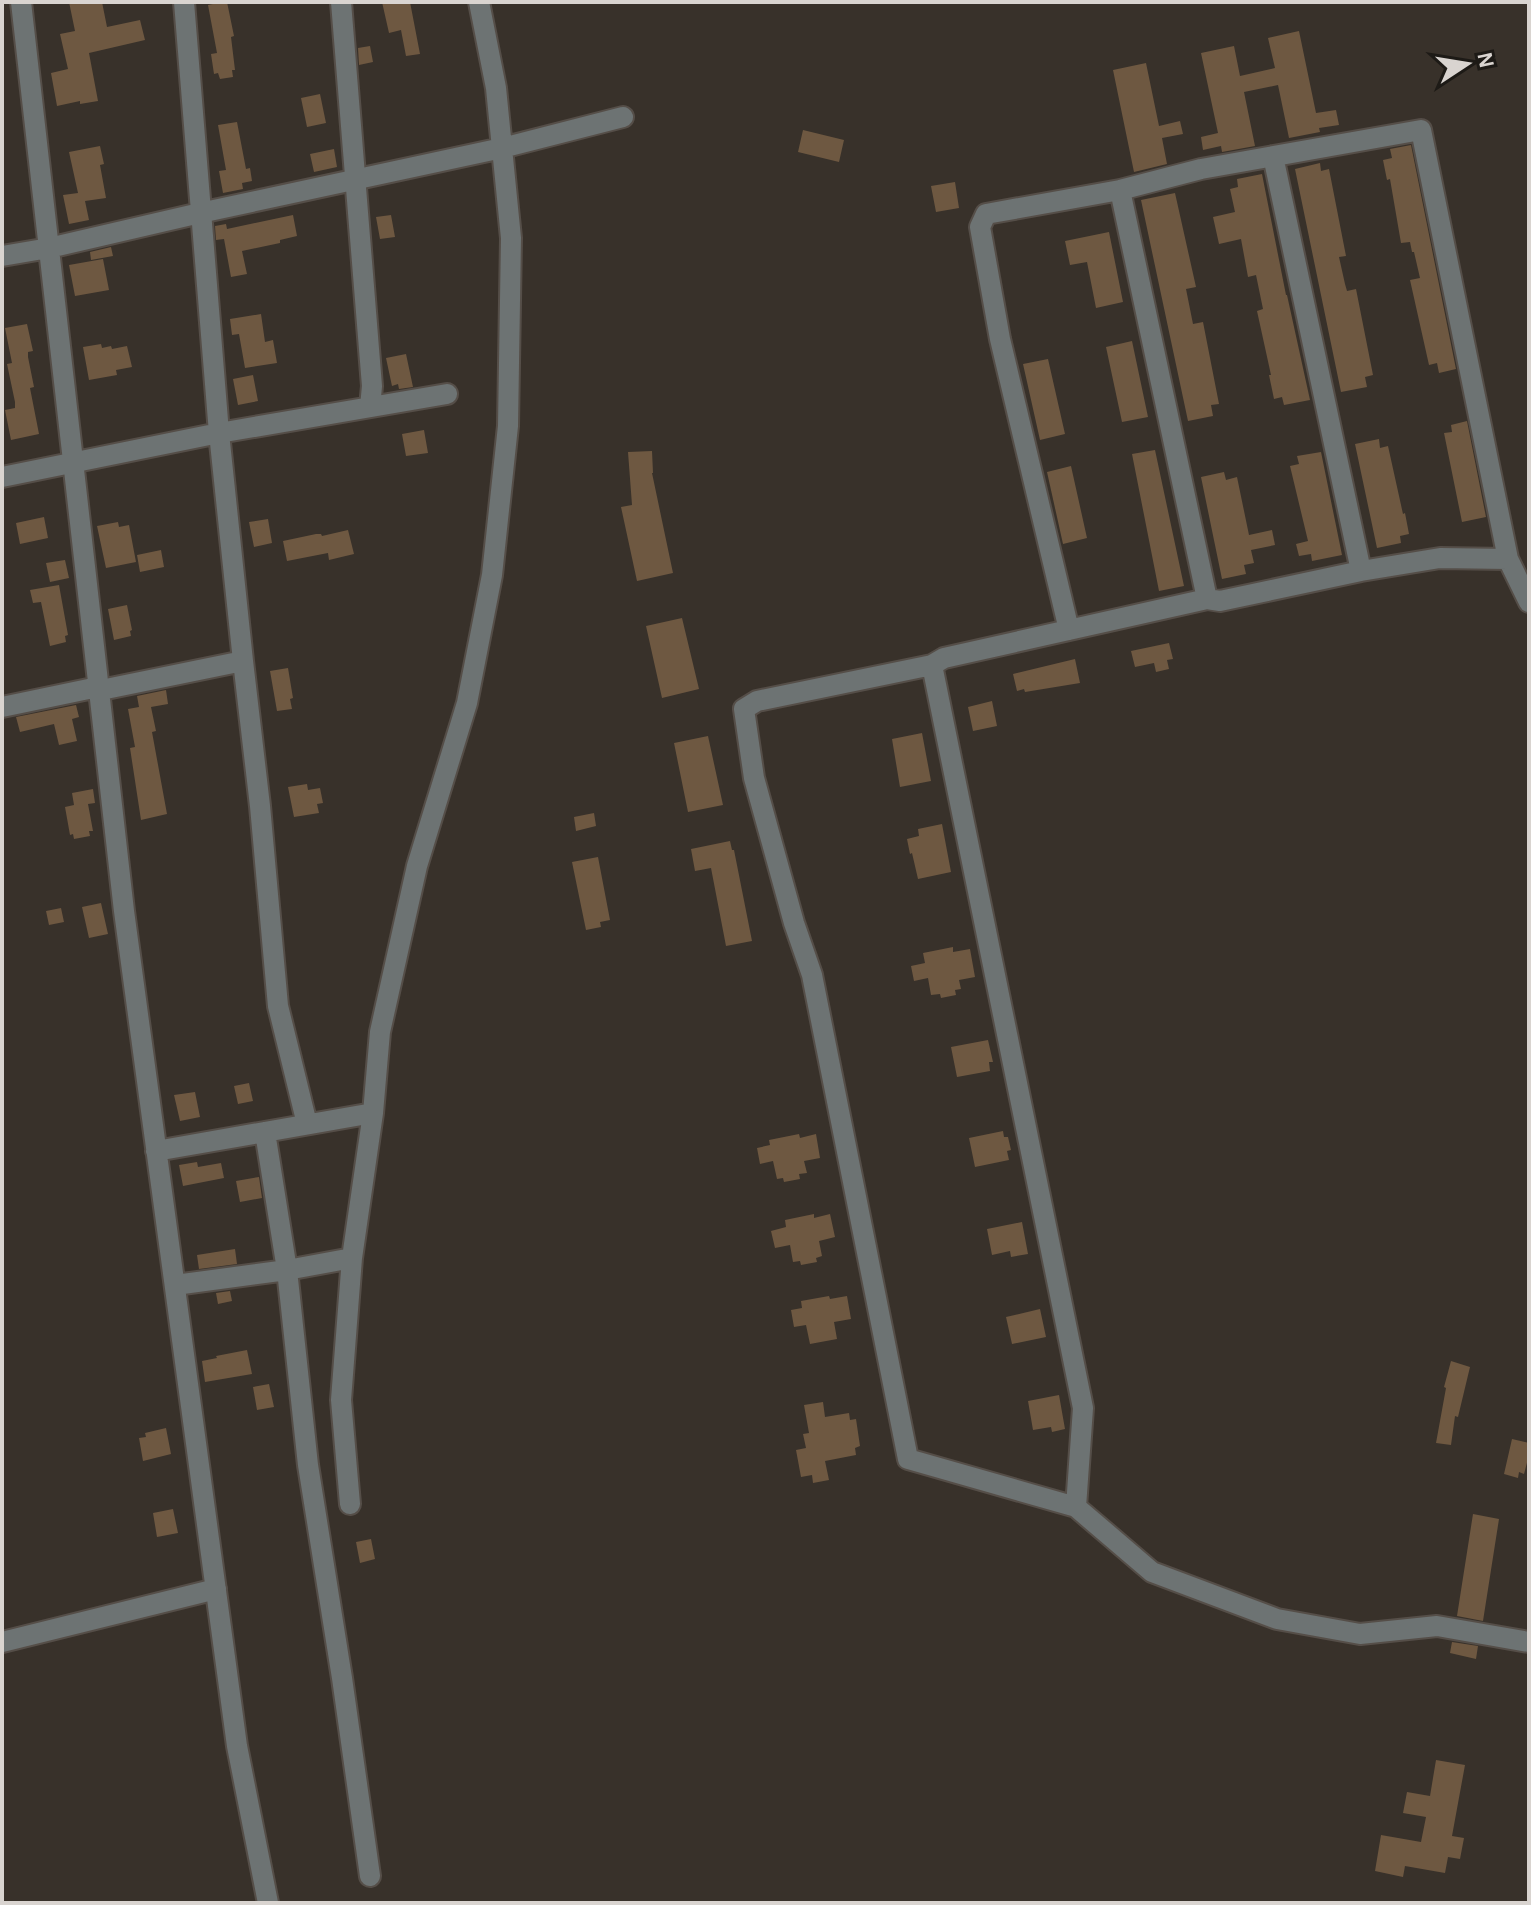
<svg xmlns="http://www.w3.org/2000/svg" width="1531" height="1905" font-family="'Alegreya Sans',sans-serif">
  <rect width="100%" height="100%" fill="#38312a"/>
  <!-- building -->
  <path fill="#6e5841" d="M 69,2 L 102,2 L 107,27 L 140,20 L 145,40 L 89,53 L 98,101 L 80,104 L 80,101 L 57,106 L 51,73 L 68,69 L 60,34 L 75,31 Z
    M 222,2 L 227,2 L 234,36 L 231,37 L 235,70 L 232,70 L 233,77 L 220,79 L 218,73 L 214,74 L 211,54 L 217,53 L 208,5 Z
    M 382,2 L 410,2 L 420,54 L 406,56 L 401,30 L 389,33 Z
    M 1299,31 L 1316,113 L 1336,110 L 1339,125 L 1319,128 L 1320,132 L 1289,138 L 1278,85 L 1244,92 L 1255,146 L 1222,152 L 1221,146 L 1203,150 L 1201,137 L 1218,133 L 1201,53 L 1234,46 L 1240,76 L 1275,68 L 1268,38 Z
    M 370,46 L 373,62 L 359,65 L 358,48 Z
    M 1146,63 L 1159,126 L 1180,121 L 1183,134 L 1162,138 L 1167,164 L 1134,172 L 1113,70 Z
    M 320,94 L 326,123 L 307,127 L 301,98 Z
    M 237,122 L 246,169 L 250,168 L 252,181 L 242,183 L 243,189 L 223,193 L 219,171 L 226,170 L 218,125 Z
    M 803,130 L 844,140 L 839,162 L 798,152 Z
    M 1411,145 L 1456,369 L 1439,373 L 1437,363 L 1429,365 L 1410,280 L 1420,278 L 1414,252 L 1412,252 L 1410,242 L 1401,243 L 1390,179 L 1387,180 L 1383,160 L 1392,158 L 1390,149 Z
    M 100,146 L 104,164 L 100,165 L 106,198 L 85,201 L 89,220 L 69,224 L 63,195 L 78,193 L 69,152 Z
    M 334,149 L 337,167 L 314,172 L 310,154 Z
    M 1320,163 L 1321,171 L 1329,169 L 1346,256 L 1339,257 L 1345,284 L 1347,291 L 1356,289 L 1373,375 L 1365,377 L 1367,387 L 1341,392 L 1295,169 Z
    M 1262,174 L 1286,295 L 1287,295 L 1310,400 L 1284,405 L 1282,397 L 1274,399 L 1269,375 L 1271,375 L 1257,311 L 1263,309 L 1256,275 L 1248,277 L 1241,239 L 1219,244 L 1213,217 L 1235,212 L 1230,189 L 1238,187 L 1237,179 Z
    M 955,182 L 959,208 L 936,212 L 931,186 Z
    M 1175,193 L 1196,287 L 1186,289 L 1193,324 L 1203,322 L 1219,404 L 1211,405 L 1213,416 L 1188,421 L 1141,200 Z
    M 293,215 L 297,236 L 280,240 L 280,243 L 242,251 L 247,274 L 231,277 L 224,239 L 216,240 L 215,226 L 226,224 L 227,229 Z
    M 391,215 L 395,237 L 380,239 L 376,217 Z
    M 1109,232 L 1123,302 L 1096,308 L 1087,262 L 1070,265 L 1065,241 Z
    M 111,247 L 113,256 L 91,260 L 90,252 Z
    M 103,259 L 109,290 L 75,296 L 69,265 Z
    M 261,314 L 265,342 L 273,340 L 277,363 L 245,368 L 239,334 L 232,335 L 230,319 Z
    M 27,324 L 33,351 L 28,352 L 28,357 L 34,387 L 30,388 L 39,434 L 11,440 L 5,410 L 15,408 L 15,402 L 7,364 L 12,363 L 5,328 Z
    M 1132,341 L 1148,417 L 1122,422 L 1106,347 Z
    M 101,344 L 102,348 L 111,346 L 112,349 L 127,346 L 132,367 L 116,370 L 117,375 L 89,380 L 83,347 Z
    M 406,354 L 413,387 L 399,389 L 398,384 L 392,386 L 386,358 Z
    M 1048,359 L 1065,434 L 1040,440 L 1023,364 Z
    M 253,375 L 258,401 L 238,405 L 233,379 Z
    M 1467,421 L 1486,517 L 1462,522 L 1444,433 L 1452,432 L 1451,425 Z
    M 424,430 L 428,453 L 406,456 L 402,434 Z
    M 1379,439 L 1380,448 L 1388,446 L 1403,514 L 1405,513 L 1409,534 L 1400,536 L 1401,543 L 1377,548 L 1355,444 Z
    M 1155,450 L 1184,586 L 1159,591 L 1132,454 Z
    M 652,451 L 653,473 L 652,473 L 673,573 L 637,581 L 621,507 L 632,505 L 628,452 Z
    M 1321,452 L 1342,555 L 1312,561 L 1311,554 L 1299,556 L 1296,544 L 1308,541 L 1290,466 L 1299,464 L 1297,456 Z
    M 1071,466 L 1087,538 L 1063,544 L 1047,472 Z
    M 1224,472 L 1226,480 L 1237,477 L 1249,535 L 1272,530 L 1275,545 L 1251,550 L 1254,563 L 1244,565 L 1246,574 L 1222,579 L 1201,477 Z
    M 44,517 L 48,538 L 20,544 L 16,523 Z
    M 268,519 L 272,543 L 254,547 L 249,522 Z
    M 118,522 L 119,527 L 129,525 L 136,562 L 106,568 L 97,526 Z
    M 348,530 L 354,554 L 329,560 L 328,553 L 287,561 L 283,541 L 316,534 L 321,534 L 322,536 Z
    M 161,550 L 164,567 L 140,572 L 137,555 Z
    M 65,560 L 69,578 L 50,582 L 46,563 Z
    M 59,585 L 68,635 L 65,636 L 66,642 L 50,646 L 41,602 L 33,603 L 30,590 Z
    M 127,605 L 132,630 L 130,631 L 131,636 L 114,640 L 108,609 Z
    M 682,618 L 699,689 L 662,698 L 646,626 Z
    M 1169,643 L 1173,659 L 1167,660 L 1169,669 L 1156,672 L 1154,663 L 1135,667 L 1131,651 Z
    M 1075,659 L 1080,683 L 1025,692 L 1024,689 L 1017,691 L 1013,674 Z
    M 288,668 L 293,698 L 290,699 L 292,709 L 277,711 L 270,671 Z
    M 166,690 L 168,704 L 151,707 L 156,731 L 152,732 L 167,814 L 141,820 L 130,748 L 135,747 L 128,709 L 139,707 L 137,696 Z
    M 992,701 L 997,726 L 973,731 L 968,707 Z
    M 76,705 L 79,717 L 72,719 L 77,741 L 59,745 L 54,724 L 20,732 L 16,717 Z
    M 922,733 L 931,781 L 900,787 L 892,739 Z
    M 708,736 L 723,805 L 688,812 L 674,743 Z
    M 307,784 L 308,790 L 320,788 L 323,803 L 317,804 L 319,813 L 294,817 L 288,787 Z
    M 93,789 L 95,803 L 88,804 L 93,831 L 89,831 L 90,836 L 74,839 L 73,834 L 70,835 L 65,807 L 74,805 L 72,793 Z
    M 594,813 L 596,826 L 576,831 L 574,817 Z
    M 942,824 L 951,872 L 918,879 L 912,853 L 910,854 L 907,839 L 919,836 L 918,829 Z
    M 730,841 L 732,850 L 734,850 L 752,941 L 726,946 L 711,868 L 695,871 L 691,849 Z
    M 598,857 L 610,920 L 600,922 L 601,927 L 586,930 L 572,862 Z
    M 101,903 L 108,934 L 89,938 L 82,907 Z
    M 61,908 L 64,922 L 49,925 L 46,911 Z
    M 953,947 L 953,952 L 970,949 L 975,977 L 959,980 L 961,989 L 955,990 L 956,995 L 941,998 L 940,994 L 931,995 L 928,978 L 914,981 L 911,966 L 925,963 L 923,953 Z
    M 988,1040 L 993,1062 L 989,1062 L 990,1071 L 957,1077 L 951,1047 Z
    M 249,1083 L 253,1101 L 238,1104 L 234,1086 Z
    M 195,1092 L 200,1117 L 180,1121 L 174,1095 Z
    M 1003,1131 L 1004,1137 L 1008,1137 L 1011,1150 L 1007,1151 L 1009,1160 L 975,1167 L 969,1138 Z
    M 799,1134 L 800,1138 L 816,1134 L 820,1158 L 804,1161 L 807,1173 L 799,1174 L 800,1179 L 784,1182 L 783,1178 L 777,1179 L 773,1161 L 760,1164 L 757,1148 L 770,1145 L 769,1140 Z
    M 197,1162 L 198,1167 L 221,1163 L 224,1178 L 183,1186 L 179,1165 Z
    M 259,1177 L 262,1198 L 240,1202 L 236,1181 Z
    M 814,1214 L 814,1218 L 830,1214 L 835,1237 L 819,1241 L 822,1256 L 816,1258 L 817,1262 L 801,1265 L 800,1261 L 793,1262 L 790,1245 L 775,1248 L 771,1231 L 786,1227 L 785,1220 Z
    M 1022,1222 L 1028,1254 L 1011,1257 L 1010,1251 L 992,1255 L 987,1229 Z
    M 235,1249 L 237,1264 L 199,1269 L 197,1255 Z
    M 230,1291 L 232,1301 L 218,1304 L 216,1293 Z
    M 829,1296 L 830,1299 L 847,1296 L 851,1319 L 834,1322 L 837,1339 L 810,1344 L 806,1325 L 794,1327 L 791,1310 L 802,1308 L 801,1301 Z
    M 1040,1309 L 1046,1337 L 1012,1344 L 1006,1317 Z
    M 247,1350 L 252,1374 L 205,1382 L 202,1361 L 217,1358 L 216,1356 Z
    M 1451,1361 L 1470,1367 L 1458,1417 L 1455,1416 L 1451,1445 L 1436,1443 L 1446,1388 L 1444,1387 Z
    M 269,1384 L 274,1407 L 257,1410 L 253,1387 Z
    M 1059,1395 L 1065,1429 L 1052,1432 L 1051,1427 L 1033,1430 L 1028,1401 Z
    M 823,1402 L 825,1417 L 849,1413 L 850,1420 L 856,1419 L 860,1446 L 855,1448 L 856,1455 L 825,1461 L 829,1480 L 813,1483 L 812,1475 L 801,1477 L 796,1450 L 806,1448 L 803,1434 L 809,1433 L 804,1405 Z
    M 166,1428 L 171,1454 L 143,1461 L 139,1438 L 146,1437 L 145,1433 Z
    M 1512,1439 L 1529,1443 L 1529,1455 L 1524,1474 L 1519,1472 L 1518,1478 L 1504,1474 Z
    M 173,1509 L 178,1533 L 157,1537 L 153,1513 Z
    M 1473,1514 L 1499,1519 L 1483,1621 L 1457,1616 Z
    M 371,1539 L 375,1559 L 360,1563 L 356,1542 Z
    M 1452,1642 L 1478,1646 L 1476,1659 L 1450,1653 Z
    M 1436,1760 L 1465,1765 L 1452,1836 L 1464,1838 L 1460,1859 L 1448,1857 L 1445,1873 L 1405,1866 L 1403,1877 L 1375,1871 L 1381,1835 L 1421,1842 L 1426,1817 L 1403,1813 L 1407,1792 L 1430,1796 Z"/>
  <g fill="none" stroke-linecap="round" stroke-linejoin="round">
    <!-- minor casing -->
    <g stroke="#554e48" stroke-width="24">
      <path id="minor" d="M 21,2 L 124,911 L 237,1746 L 268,1903
        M 184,2 L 219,433 L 243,661 L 260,806 L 278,1006 L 307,1124
        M 341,2 L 372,386 L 370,407
        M 1273,156 L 1361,571
        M 1120,190 L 1207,599
        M 2,256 L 49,248 L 200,213 L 502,148 L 623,117
        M 2,477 L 219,433 L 447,394
        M 1508,559 L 1440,558 L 1361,571 L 1220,601 L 1207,599 L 944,658 L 932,665 L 757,701 L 744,709 L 754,778 L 794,923 L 812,975 L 908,1459 L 1076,1507 L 1152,1572 L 1277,1619 L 1360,1634 L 1437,1626 L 1529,1642
        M 1069,630 L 1000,339 L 980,227 L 986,214 L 1120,190 L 1201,169 L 1421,130 L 1508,559 L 1529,602
        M 932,665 L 1083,1408 L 1076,1507
        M 2,707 L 98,687 L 101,690 L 243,661
        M 265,1132 L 287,1270 L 308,1465 L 342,1678 L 370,1876
        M 156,1151 L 373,1113
        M 175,1285 L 287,1270 L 352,1258
        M 350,1504 L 341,1400 L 352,1258 L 373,1113 L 380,1032 L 417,866 L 467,703 L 492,575 L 508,426 L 511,238 L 496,88 L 479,2
        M 2,1642 L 216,1589"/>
    </g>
    <!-- minor -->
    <use href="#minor" stroke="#6d7373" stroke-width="20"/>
  </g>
  <!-- border -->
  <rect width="1531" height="1905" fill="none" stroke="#d9d4d0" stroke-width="8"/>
  <!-- north arrow -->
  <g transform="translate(1467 64) rotate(78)" stroke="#1d1a16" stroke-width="6" paint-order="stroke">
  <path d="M0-6L14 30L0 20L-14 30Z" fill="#d9d4d0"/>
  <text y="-12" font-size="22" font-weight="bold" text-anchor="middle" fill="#d9d4d0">N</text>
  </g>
</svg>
